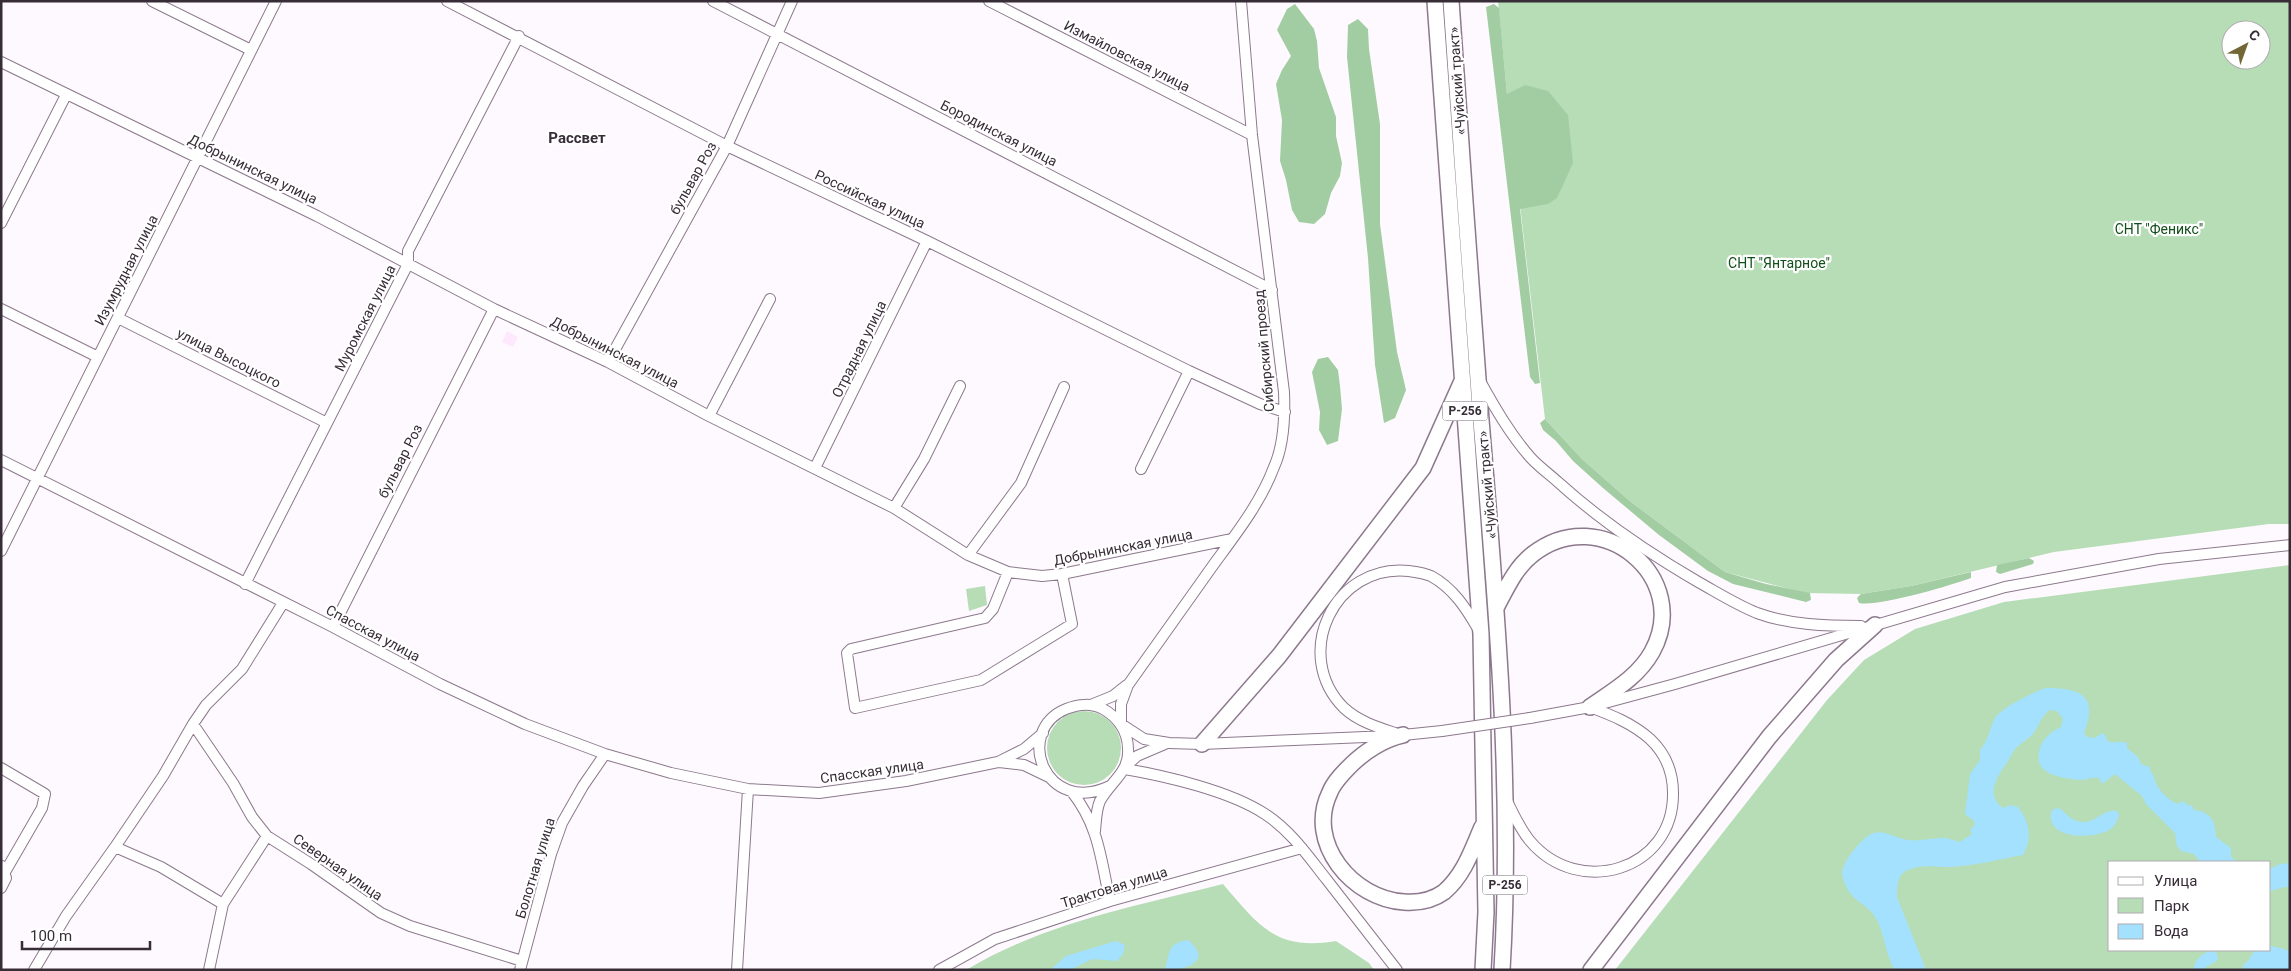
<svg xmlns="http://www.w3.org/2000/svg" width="2291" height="971" font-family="Roboto,sans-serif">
  <rect width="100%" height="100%" fill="#fef9fe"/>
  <!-- built -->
  <path fill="#fee8fe" d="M 507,331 L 518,337 L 513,347 L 502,342 Z"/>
  <!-- green -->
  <path fill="#b7ddb7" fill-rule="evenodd" d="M 1498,1 L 2290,1 L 2290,524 L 2269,524 L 2054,552 L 1911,586 L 1861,594 L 1805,593 L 1725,572 L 1631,502 L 1582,459 L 1545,419 L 1507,94 ZM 2231,30 L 2261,30 L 2261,60 L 2231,60 Z
    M 2290,565 L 2290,970 L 1615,970 L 1827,700 L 1864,660 L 1915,629 L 2004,602 ZM 2110,862 L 2270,862 L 2270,950 L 2110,950 Z
    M 985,586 L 987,605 L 969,611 L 966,589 Z
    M1047 748a37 37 0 1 1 74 0a37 37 0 1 1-74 0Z
    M 1223,884 C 1259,926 1276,951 1336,941 L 1369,963 L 1374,970 L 966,970 C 1044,923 1136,906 1223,884 Z"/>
  <!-- forest -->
  <path fill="#a2cda2" d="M 1295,4 L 1314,29 L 1317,41 L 1319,68 L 1336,117 L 1336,136 L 1342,163 L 1340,176 L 1331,193 L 1325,214 L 1314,224 L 1299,222 L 1292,210 L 1286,180 L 1280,161 L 1282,120 L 1276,84 L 1282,70 L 1291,56 L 1277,30 L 1287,9 Z
    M 1494,4 L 1499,8 L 1507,94 L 1525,85 L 1548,91 L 1568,115 L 1573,163 L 1557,198 L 1548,204 L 1520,209 L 1540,383 L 1535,384 L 1530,377 L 1486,7 Z
    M 1358,19 L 1368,29 L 1369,49 L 1380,124 L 1380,224 L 1397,352 L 1406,390 L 1395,418 L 1384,423 L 1375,365 L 1368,258 L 1347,57 L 1348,25 Z
    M 1328,357 L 1338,370 L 1340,386 L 1342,409 L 1338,441 L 1327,445 L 1319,430 L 1320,412 L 1312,372 L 1318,359 Z
    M 1545,419 L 1582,459 L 1631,502 L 1725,572 L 1766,584 L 1810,593 L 1811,600 L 1806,602 L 1733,584 L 1708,571 L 1659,535 L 1603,488 L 1573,461 L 1556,441 L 1543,430 L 1540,423 Z
    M 2029,558 L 2034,561 L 2033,564 L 2000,574 L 1996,572 L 1997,565 Z
    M 1971,572 L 1971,578 C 1949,586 1878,607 1859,603 L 1857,598 L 1861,594 L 1911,586 Z"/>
  <!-- water -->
  <path fill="#a3e1fe" d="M 2046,688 C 2080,688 2099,695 2084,733 L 2087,737 L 2094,738 L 2103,733 C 2105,735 2106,737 2107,740 C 2111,745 2121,740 2127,743 L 2127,748 L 2138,757 L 2141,764 L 2150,767 L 2150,771 C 2155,776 2154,780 2157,785 C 2161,793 2170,801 2178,804 L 2183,801 L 2189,806 L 2192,805 L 2194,810 C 2211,812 2215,821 2216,837 L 2231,848 L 2231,857 L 2238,862 L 2200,862 L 2194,854 L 2181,851 L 2177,846 L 2175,833 L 2146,804 L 2142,796 L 2115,774 L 2102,784 L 2099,778 C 2092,777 2087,780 2080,780 C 2064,778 2034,776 2039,752 C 2041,740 2050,732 2061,727 L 2063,719 L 2057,711 L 2050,710 C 2040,717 2039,727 2032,735 C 2027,740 2021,743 2016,748 C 2013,751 2011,756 2008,761 C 1998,775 1984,795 2003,808 L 2010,805 L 2018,807 C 2029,822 2033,838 2023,855 C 2001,859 1973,866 1950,867 C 1937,867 1920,864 1908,870 C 1897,874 1897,887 1897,897 L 1926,970 L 1895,970 C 1887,959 1884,934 1877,920 C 1869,904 1851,901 1845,884 C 1844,881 1842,876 1842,873 C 1843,861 1863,836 1874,833 C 1884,830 1894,837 1903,839 C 1918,843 1931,837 1945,838 C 1949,838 1955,841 1960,842 L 1972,834 L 1970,830 L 1975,825 L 1974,821 L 1965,814 L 1970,774 L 1980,760 L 1980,750 C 1989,740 1989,729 1995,718 C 2001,708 2035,691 2046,688 Z
    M 2058,808 C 2065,811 2069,819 2077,821 C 2096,826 2101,808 2117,811 L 2119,815 C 2118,818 2116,823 2114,826 C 2103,840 2042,842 2052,810 Z
    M 2290,863 L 2290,887 L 2285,887 L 2270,891 L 2270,869 L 2280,864 Z
    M 1188,940 C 1214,962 1185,970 1165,970 C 1170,952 1167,943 1188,940 Z
    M 1116,941 L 1125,945 L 1123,954 L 1117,961 L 1092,959 L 1070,970 L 1050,970 L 1066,956 Z
    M 2270,946 L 2285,949 L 2290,952 L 2290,970 L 2243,970 L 2243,965 L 2248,961 L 2255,950 L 2270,950 Z
    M 2210,951 L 2217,953 L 2218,960 L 2201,970 L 2193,970 C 2196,959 2200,955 2210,951 Z"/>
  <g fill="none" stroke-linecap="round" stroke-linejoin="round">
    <!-- minor casing -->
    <g stroke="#8c798d" stroke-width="12">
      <path id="minor" d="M 152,1 L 251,50
        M 447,1 L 727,146 L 927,241 L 1189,371 L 1260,404 L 1285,412
        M 713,1 L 1272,290
        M 989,1 L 1252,135
        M 1241,1 L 1252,135 L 1284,392 C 1285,416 1284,445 1274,467 C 1261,502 1236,534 1214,564 C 1186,604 1157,644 1128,685 L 1121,704 L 1121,724 L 1144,739 L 1169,743 L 1202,744 L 1389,736
        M 1,62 L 317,216 L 494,309 L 608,362 L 709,416 L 894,508 L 968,555 L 1008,572 L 1042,576 L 1062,574 L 1232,539
        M 1,223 L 66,95
        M 1,309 L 98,357
        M 118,318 L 327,423
        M 608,362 L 727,146 L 792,1
        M 1480,381 C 1495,408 1510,434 1530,457 C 1538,466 1549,474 1558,482 C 1601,521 1650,554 1700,583 C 1718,593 1737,605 1757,613 C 1790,625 1826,626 1861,626
        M 709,416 L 770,299
        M 1,460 L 333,627 L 440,684 L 525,724 L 605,754 L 671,773 L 748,789 L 819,793 L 906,781 L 998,762 L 1024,749 L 1043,733
        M 815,468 L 927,241
        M 1141,469 L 1189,371
        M 894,508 L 924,459 L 960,386
        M 1,551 L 276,1
        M 968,555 L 1021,483 L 1064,387
        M 1008,572 L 993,609 L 985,618 L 851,649 L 847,653 L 855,708 L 981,680 L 1072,624 L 1062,574
        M 245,584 L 408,264 L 408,251 L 519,36
        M 283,603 L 242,669 L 206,705 L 193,724 L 233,783 L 252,817 L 267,836 L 311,864 L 381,913 L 410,926 L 522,961
        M 333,627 L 494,309
        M 1091,705 L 1113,696 L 1127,685
        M 1530,718 L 1590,707 L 1675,684 L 2005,587 L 2159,559 L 2290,545
        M 1395,733 C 1377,727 1358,721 1344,708 C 1291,655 1334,563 1409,571 C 1416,572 1424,573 1431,576 C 1453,588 1466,608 1478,629
        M 1403,735 L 1442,731
        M 999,762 L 1024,765 L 1049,777
        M 1126,766 L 1137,756 L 1165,744
        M 1,768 L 45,794 L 42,808 L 5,872
        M 1125,769 C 1166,776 1230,791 1265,814 C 1291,831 1308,856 1327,880 C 1350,910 1374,940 1397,970
        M 1072,792 C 1099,826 1101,860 1110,901
        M 1507,801 C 1514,815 1520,829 1530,841 C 1579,899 1674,870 1673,793 C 1673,771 1666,754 1650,739 C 1632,723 1611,715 1590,707
        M 1095,831 C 1096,821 1096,810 1100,801 C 1110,782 1130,772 1128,749 C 1128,732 1118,717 1103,709 C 1092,703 1078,704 1066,709 C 1013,731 1045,817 1110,786
        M 115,847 L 161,867 L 223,904
        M 1,888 L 6,878 L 2,866
        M 34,970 L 66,916 L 115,847 L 163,776 L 193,724
        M 209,970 L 223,904 L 267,836
        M 520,970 L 551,854 L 562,823 L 583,786 L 605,754
        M 737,970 L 748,789
        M 939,970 L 995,939 L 1110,901 L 1302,848"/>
    </g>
    <!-- highway casing -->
    <g stroke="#8c798d" stroke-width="18">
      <path id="highway" d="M 1435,1 L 1481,634 L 1486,912 L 1483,970
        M 1451,1 C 1461,141 1470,280 1481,420 C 1496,603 1513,786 1502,970
        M 1497,606 C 1507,587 1516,567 1533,554 C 1601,501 1693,578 1652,652 C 1638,677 1613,691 1590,707
        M 1403,735 C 1384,739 1364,752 1351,765 C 1343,773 1334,782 1330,792 C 1305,843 1353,899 1404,902 C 1418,903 1433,900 1444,892 C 1464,875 1472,850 1482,827
        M 1202,744 L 1279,656 L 1423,468 L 1462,381
        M 1591,970 L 1769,737 L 1836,660 L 1875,625"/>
    </g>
    <!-- minor -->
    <use href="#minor" stroke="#fff" stroke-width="10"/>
    <!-- highway -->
    <use href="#highway" stroke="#fff" stroke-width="15"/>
    <!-- minor-bridge casing -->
    <g stroke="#8c798d" stroke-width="12" stroke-linecap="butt">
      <path id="minor-bridge" d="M 1442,731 L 1530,718"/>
    </g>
    <!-- minor-bridge -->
    <use href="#minor-bridge" stroke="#fff" stroke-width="10"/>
  </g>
  <g text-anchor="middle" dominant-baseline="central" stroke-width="4.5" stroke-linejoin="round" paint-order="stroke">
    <!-- shield labels -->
    <g fill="#fff" stroke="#726c72" stroke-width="1">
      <rect x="1442.5" y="401.5" width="45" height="19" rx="4"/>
      <rect x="1482.5" y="875.5" width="45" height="19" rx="4"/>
    </g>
    <g font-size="12" font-weight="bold" fill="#362d36">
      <text x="1465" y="411">Р-256</text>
      <text x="1505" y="885">Р-256</text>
    </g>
    <!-- street labels -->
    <g font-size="14" fill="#362d36" stroke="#fff">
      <text transform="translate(1127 56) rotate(27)">Измайловская улица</text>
      <text transform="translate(1457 81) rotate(-94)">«Чуйский тракт»</text>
      <text transform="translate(999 133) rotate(27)">Бородинская улица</text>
      <text transform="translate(253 169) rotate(26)">Добрынинская улица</text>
      <text transform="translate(693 178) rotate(-61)">бульвар Роз</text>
      <text transform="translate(870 199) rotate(25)">Российская улица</text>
      <text transform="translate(126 270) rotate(-63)">Изумрудная улица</text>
      <text transform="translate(365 318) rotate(-63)">Муромская улица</text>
      <text transform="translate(859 349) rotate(-64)">Отрадная улица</text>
      <text transform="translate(1264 351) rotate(-95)">Сибирский проезд</text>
      <text transform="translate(615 352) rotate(27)">Добрынинская улица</text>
      <text transform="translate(229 358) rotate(27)">улица Высоцкого</text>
      <text transform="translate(400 461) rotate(-63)">бульвар Роз</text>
      <text transform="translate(1487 485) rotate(-95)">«Чуйский тракт»</text>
      <text transform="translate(1123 547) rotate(-11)">Добрынинская улица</text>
      <text transform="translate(373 633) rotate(28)">Спасская улица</text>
      <text transform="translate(872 771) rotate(-8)">Спасская улица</text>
      <text transform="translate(338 867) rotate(35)">Северная улица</text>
      <text transform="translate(535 868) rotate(-73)">Болотная улица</text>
      <text transform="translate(1114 887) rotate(-17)">Трактовая улица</text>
    </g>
    <!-- park labels -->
    <g font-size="14" fill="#124f19" stroke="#fff">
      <text x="2159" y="229">СНТ "Феникс"</text>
      <text x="1779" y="263">СНТ "Янтарное"</text>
    </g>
    <!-- neighbourhood labels -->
    <g font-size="15" font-weight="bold" fill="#362d36" stroke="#fff">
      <text x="577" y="138">Рассвет</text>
    </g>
  </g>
  <!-- border -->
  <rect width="2291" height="971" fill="none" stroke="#362d36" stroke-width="5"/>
  <!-- legend -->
  <rect x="2108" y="861" width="162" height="90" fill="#ffffff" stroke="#afabaf"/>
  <rect x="2118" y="877" width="25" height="8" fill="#ffffff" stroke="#afabaf"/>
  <text x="2154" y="886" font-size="15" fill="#362d36">Улица</text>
  <rect x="2118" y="898" width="25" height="15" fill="#b7ddb7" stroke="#afabaf"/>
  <text x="2154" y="911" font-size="15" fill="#362d36">Парк</text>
  <rect x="2118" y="924" width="25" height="15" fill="#a3e1fe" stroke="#afabaf"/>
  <text x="2154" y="936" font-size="15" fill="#362d36">Вода</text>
  <!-- north arrow -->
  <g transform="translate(2246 45) rotate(41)"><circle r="24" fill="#ffffff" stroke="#afabaf"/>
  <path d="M0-4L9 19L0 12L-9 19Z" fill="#736835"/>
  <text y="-8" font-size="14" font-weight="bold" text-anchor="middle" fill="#362d36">С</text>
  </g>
  <!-- scale -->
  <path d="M22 941v8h128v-8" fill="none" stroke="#362d36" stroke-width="2.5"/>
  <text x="30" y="941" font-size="15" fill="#362d36" stroke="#ffffff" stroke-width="4" paint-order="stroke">100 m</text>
</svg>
